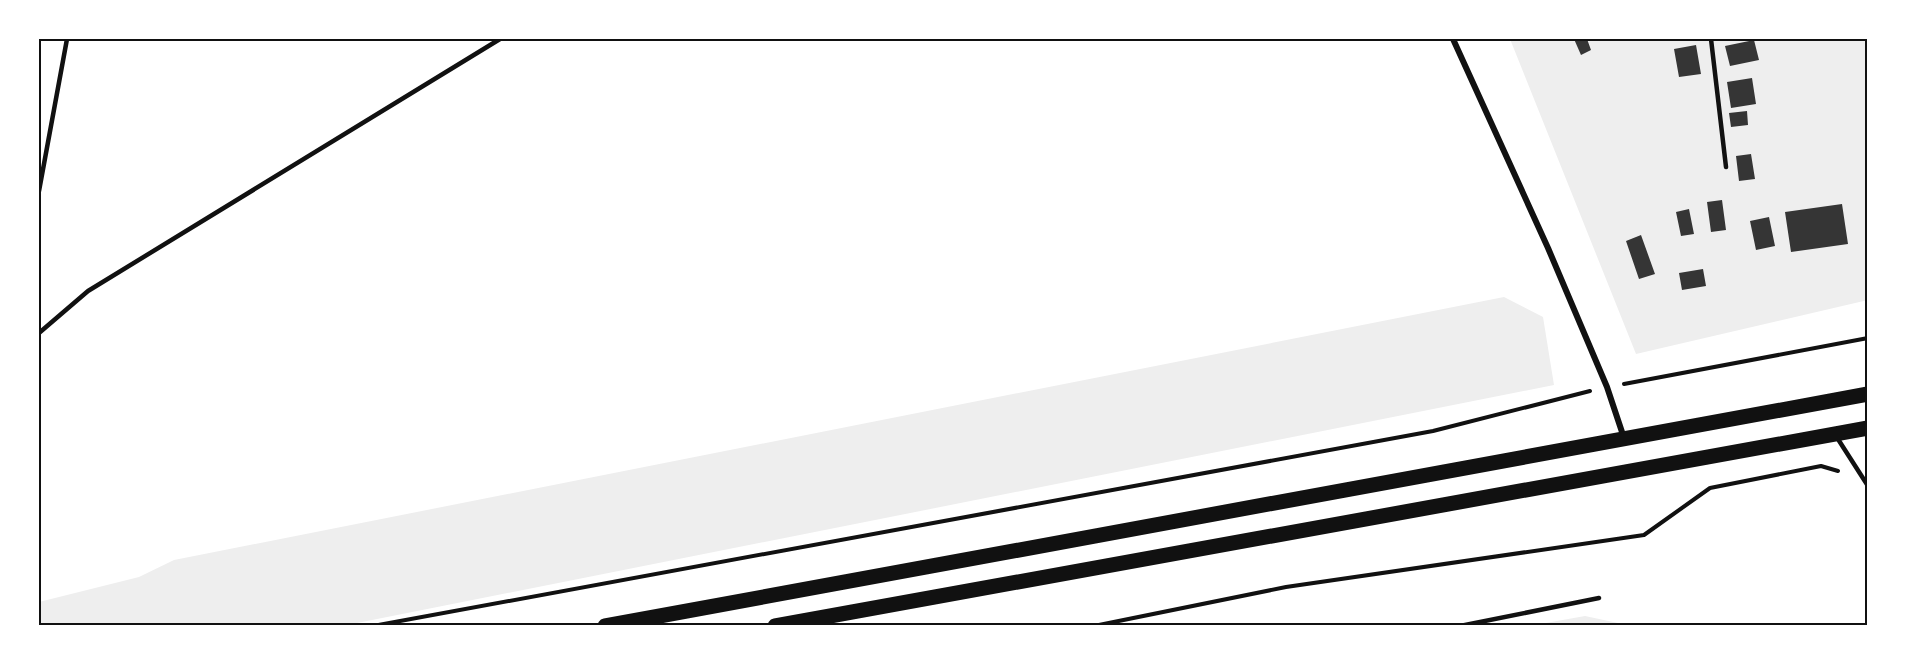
<svg xmlns="http://www.w3.org/2000/svg" width="1907" height="665" font-family="Commissioner,sans-serif">
  <rect width="100%" height="100%" fill="#fff"/>
  <!-- green -->
  <path fill="#eee" d="M 1510,39 L 1868,39 L 1868,300 L 1636,354 Z
    M 1504,297 L 1543,317 L 1554,385 L 342,626 L 39,626 L 39,602 L 139,577 L 174,560 Z
    M 1585,616 L 1632,626 L 1529,626 Z"/>
  <!-- building -->
  <path fill="#353535" d="M 1574,39 L 1587,39 L 1591,50 L 1581,55 Z
    M 1754,40 L 1759,60 L 1730,66 L 1725,46 Z
    M 1696,45 L 1701,74 L 1679,77 L 1674,49 Z
    M 1752,78 L 1756,104 L 1731,108 L 1727,82 Z
    M 1747,111 L 1748,125 L 1731,127 L 1729,113 Z
    M 1751,154 L 1755,179 L 1739,181 L 1736,156 Z
    M 1722,200 L 1726,230 L 1711,232 L 1707,202 Z
    M 1842,204 L 1848,244 L 1791,252 L 1785,212 Z
    M 1689,209 L 1694,234 L 1681,236 L 1676,212 Z
    M 1769,217 L 1775,246 L 1756,250 L 1750,221 Z
    M 1641,235 L 1655,274 L 1639,279 L 1626,241 Z
    M 1703,269 L 1706,286 L 1682,290 L 1679,273 Z"/>
  <g fill="none" stroke-linecap="round" stroke-linejoin="round">
    <!-- path -->
    <path stroke="#111" stroke-width="4" d="M 1624,384 L 1868,338
      M 373,626 L 1433,431 L 1590,391
      M 1094,626 L 1286,587 L 1644,535 L 1710,488 L 1821,466 L 1838,471"/>
    <!-- service -->
    <path stroke="#111" stroke-width="4.5" d="M 1711,39 L 1726,167
      M 39,191 L 67,39
      M 39,333 L 88,291 L 500,39
      M 1836,436 L 1868,486
      M 1460,626 L 1599,598"/>
    <!-- minor -->
    <path stroke="#111" stroke-width="6" d="M 1453,39 L 1548,248 L 1607,387 L 1624,438"/>
    <!-- primary -->
    <path stroke="#111" stroke-width="15" d="M 605,626 L 1868,394
      M 775,626 L 1868,428"/>
  </g>
  <!-- border -->
  <rect width="1907" height="665" fill="none" stroke="#ffffff" stroke-width="81"/>
  <rect x="40" y="40" width="1826" height="584" fill="none" stroke="#111" stroke-width="2"/>
</svg>
